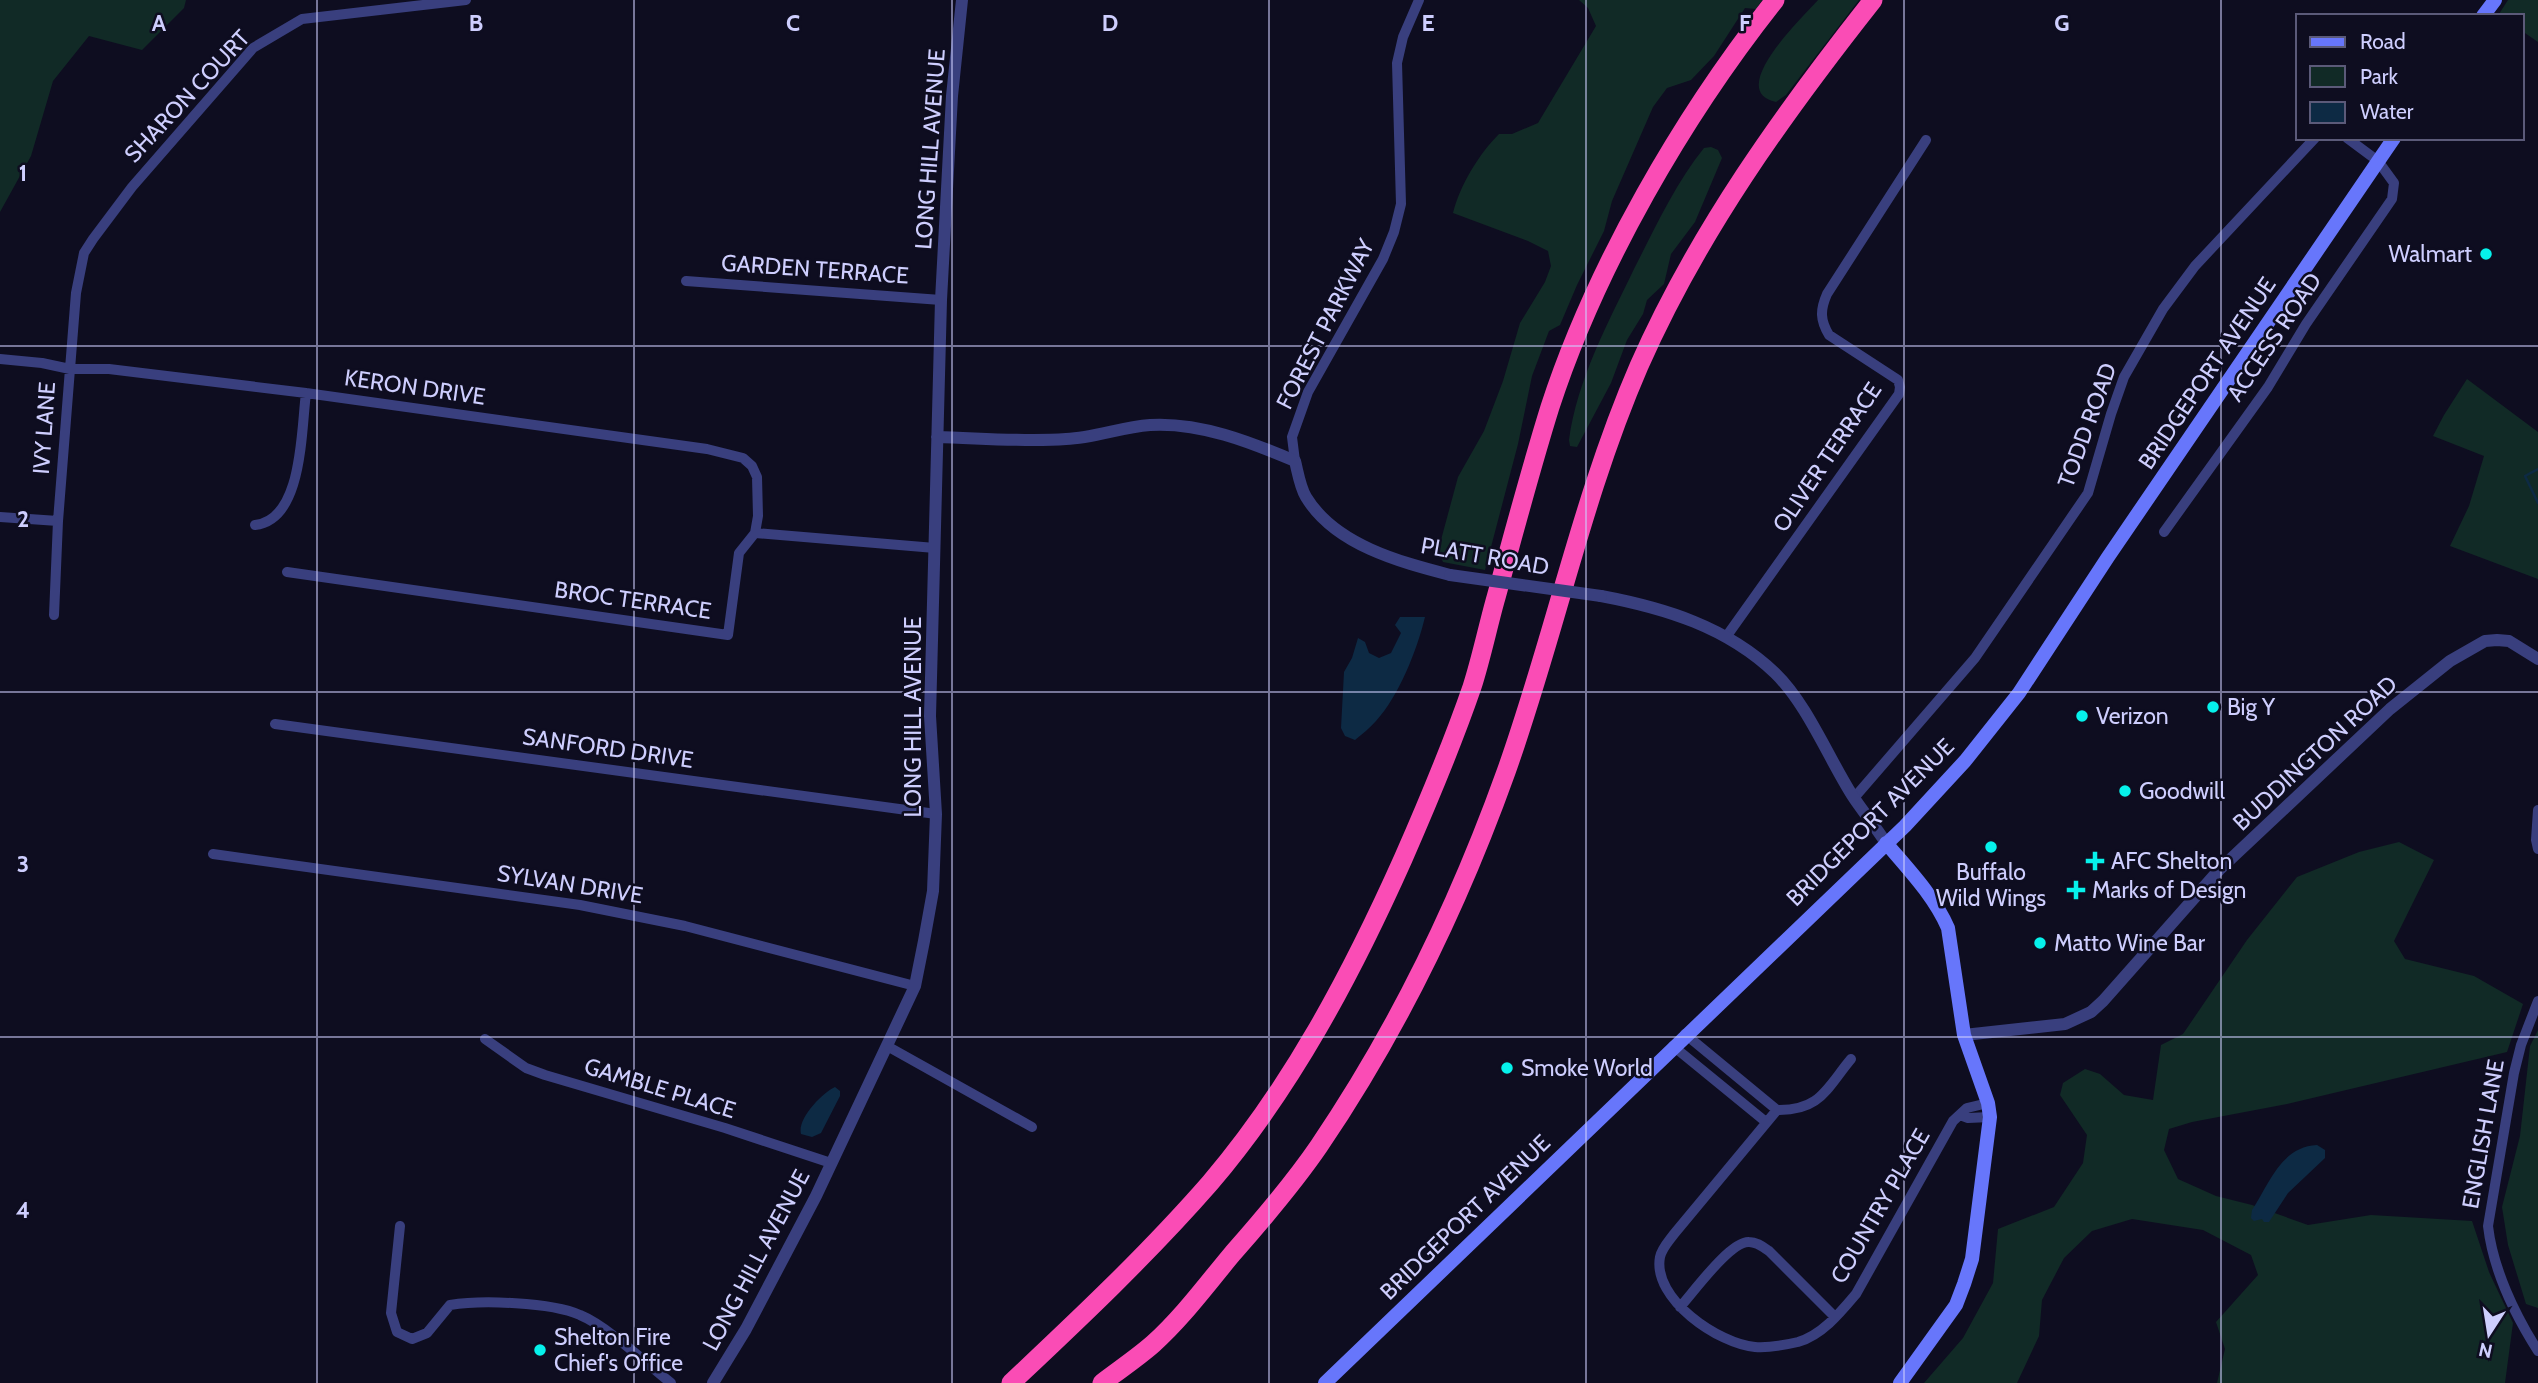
<svg xmlns="http://www.w3.org/2000/svg" width="2538" height="1383" font-family="Cabin,sans-serif">
  <rect width="100%" height="100%" fill="#0e0d20"/>
  <!-- green -->
  <path fill="#112a26" d="M 0,0 L 186,0 L 184,8 L 142,50 L 89,36 L 53,81 L 31,156 L 0,212 Z
    M 1579,0 L 1762,0 L 1756,9 L 1745,8 L 1714,56 L 1691,80 L 1667,88 L 1653,107 L 1612,201 L 1604,231 L 1577,285 L 1560,325 L 1549,331 L 1532,376 L 1518,444 L 1485,570 L 1443,562 L 1438,551 L 1458,477 L 1484,431 L 1503,381 L 1520,323 L 1545,282 L 1551,266 L 1548,251 L 1528,241 L 1453,213 C 1460,185 1479,154 1499,134 L 1512,134 L 1538,123 L 1596,26 L 1588,8 Z
    M 1818,0 L 1859,0 L 1786,95 L 1776,102 C 1724,91 1805,15 1818,0 Z
    M 2508,0 L 2538,0 L 2538,42 L 2522,31 L 2522,16 L 2499,14 Z
    M 1711,147 L 1718,150 L 1722,158 L 1695,222 L 1671,254 L 1664,284 L 1647,300 L 1643,314 L 1627,340 L 1611,383 L 1577,447 L 1570,446 L 1569,440 C 1577,380 1608,323 1634,269 C 1655,228 1675,184 1704,148 Z
    M 2467,379 L 2538,432 L 2538,579 L 2450,546 L 2469,506 L 2484,456 L 2433,436 L 2444,415 Z
    M 2399,842 L 2434,860 L 2394,941 L 2405,959 L 2474,976 L 2523,1004 L 2507,1052 L 2287,1104 L 2192,1122 L 2169,1129 L 2164,1150 L 2178,1179 L 2216,1196 L 2252,1205 L 2308,1225 L 2371,1215 L 2472,1221 L 2489,1272 L 2513,1323 L 2505,1383 L 2217,1383 L 2225,1349 L 2216,1322 L 2258,1275 L 2251,1255 L 2203,1230 L 2132,1219 L 2092,1231 L 2064,1258 L 2042,1300 L 2039,1336 L 2017,1383 L 1924,1383 L 1963,1338 L 1993,1283 L 1998,1229 L 2054,1207 L 2083,1163 L 2087,1135 L 2060,1095 L 2063,1083 L 2085,1069 L 2100,1074 L 2124,1095 L 2153,1100 L 2161,1045 L 2183,1034 L 2247,940 L 2297,877 L 2359,852 Z
    M 2538,1030 L 2538,1308 L 2526,1304 L 2508,1245 L 2502,1207 L 2520,1136 L 2530,1046 Z"/>
  <!-- water -->
  <path fill="#0d2a44" d="M 1400,617 L 1425,617 C 1417,650 1399,696 1376,721 C 1370,728 1362,734 1355,740 L 1345,736 L 1341,728 L 1344,672 L 1352,658 L 1358,638 L 1365,642 L 1369,653 L 1379,658 L 1391,653 L 1401,633 L 1395,625 Z
    M 835,1087 L 840,1091 L 840,1096 L 821,1133 L 812,1137 L 801,1134 C 797,1119 822,1093 835,1087 Z
    M 2317,1145 L 2325,1150 L 2325,1158 L 2288,1193 L 2269,1222 L 2264,1222 L 2262,1219 L 2254,1221 L 2251,1218 L 2252,1210 C 2269,1185 2280,1147 2317,1145 Z"/>
  <g fill="none" stroke-linecap="round" stroke-linejoin="round">
    <!-- stream -->
    <path stroke="#0d2a44" stroke-width="2.5" d="M 2538,469 L 2525,476 L 2538,503"/>
    <!-- minor -->
    <path stroke="#393f7e" stroke-width="10" d="M 686,281 L 941,300
      M 0,359 L 42,363 L 70,369 L 109,369 L 306,393 L 707,449 L 743,458 L 752,466 L 757,477 L 758,516 L 755,533 L 739,553 L 728,635 L 287,572
      M 1295,461 L 1292,437 L 1308,392 L 1383,259 L 1394,232 L 1401,204 L 1397,63 L 1403,37 L 1419,0
      M 0,517 L 58,521
      M 255,525 C 303,520 301,431 306,393
      M 2164,532 L 2268,387 L 2306,324 L 2392,199 L 2394,183 L 2378,161 L 2347,138
      M 755,533 L 935,548
      M 54,615 L 58,521 L 76,293 L 84,253 L 93,239 L 132,187 L 253,48 L 302,19 L 466,0
      M 1726,637 L 1899,394 L 1900,387 L 1898,380 L 1829,335 C 1820,320 1820,310 1827,294 L 1926,140
      M 275,724 L 936,814
      M 1854,798 L 1975,658 L 2088,493 L 2111,414 L 2124,377 L 2163,309 L 2195,266 L 2315,138
      M 2538,810 L 2536,840 L 2538,849
      M 213,854 L 580,905 L 685,926 L 915,986
      M 2538,1001 L 2521,1045 L 2514,1073 L 2488,1226 C 2493,1269 2515,1315 2538,1351
      M 1685,1034 L 1777,1110 C 1820,1111 1826,1089 1851,1059
      M 485,1039 L 526,1068 L 545,1075 L 725,1128 L 831,1163
      M 887,1046 L 1032,1127
      M 1673,1046 L 1766,1122
      M 1777,1110 L 1674,1234 C 1669,1241 1662,1248 1660,1257 C 1652,1299 1719,1344 1755,1347 C 1768,1348 1785,1345 1798,1342 C 1822,1335 1840,1313 1856,1294 L 1953,1121 L 1967,1108 L 1988,1103
      M 1960,1115 L 1968,1118 L 1990,1117
      M 400,1226 L 391,1313 L 397,1332 L 412,1339 L 427,1333 L 450,1305 C 481,1300 551,1302 580,1315 C 607,1326 647,1364 671,1383
      M 1680,1307 C 1693,1293 1730,1241 1749,1242 C 1757,1242 1763,1247 1769,1251 L 1835,1317"/>
    <!-- tertiary -->
    <path stroke="#393f7e" stroke-width="12" d="M 937,437 C 979,438 1023,442 1066,439 C 1095,438 1121,427 1150,425 C 1200,422 1250,442 1295,461 C 1298,473 1300,487 1306,497 C 1335,545 1400,562 1450,575
      M 1601,596 C 1665,608 1727,627 1775,673 C 1807,704 1828,757 1852,795 C 1863,812 1876,827 1886,843
      M 1964,1035 L 2065,1024 L 2091,1012 L 2103,1001 L 2219,870 L 2390,709 L 2450,661 L 2485,641 L 2497,640 L 2509,641 L 2538,659
      M 713,1383 L 746,1329 L 816,1196 L 915,986 L 924,941 L 933,891 L 936,814 L 930,716 L 941,300 L 952,96 L 962,0"/>
    <!-- secondary -->
    <path stroke="#6776fb" stroke-width="14" d="M 2483,16 L 2495,0
      M 1886,843 C 1909,870 1934,896 1948,928 L 1964,1035 L 1988,1103 L 1990,1117 L 1972,1259 L 1964,1284 L 1956,1305 L 1900,1383
      M 1325,1383 L 1905,826 L 1965,761 L 2019,693 L 2108,557 L 2394,138"/>
    <!-- motorway -->
    <path stroke="#fa4cb5" stroke-width="19" d="M 1011,1383 C 1079,1319 1148,1254 1210,1183 C 1292,1087 1352,973 1403,859 C 1428,802 1452,745 1472,687 C 1481,659 1487,630 1495,601 C 1513,536 1530,471 1550,407 C 1596,266 1683,116 1775,0
      M 1102,1383 C 1119,1370 1137,1358 1153,1344 C 1183,1317 1207,1284 1233,1253 C 1263,1219 1293,1184 1319,1146 C 1397,1031 1459,903 1506,772 C 1554,638 1582,497 1639,366 C 1698,232 1783,114 1873,0"/>
    <!-- tertiary-bridge -->
    <path stroke="#393f7e" stroke-width="12" d="M 1450,575 L 1601,596"/>
  </g>
  <!-- grid -->
  <path fill="none" stroke="#cecefe" stroke-width="2" stroke-opacity="0.55" d="M 317,0 L 317,1383M 634,0 L 634,1383M 952,0 L 952,1383M 1269,0 L 1269,1383M 1586,0 L 1586,1383M 1904,0 L 1904,1383M 2221,0 L 2221,1383M 0,346 L 2538,346M 0,692 L 2538,692M 0,1037 L 2538,1037"/>
  <!-- markers -->
  <g fill="#06f1eb" stroke="#0e0d20" stroke-width="2.5">
    <circle cx="2486" cy="254" r="7"/>
    <circle cx="2213" cy="707" r="7"/>
    <circle cx="2082" cy="716" r="7"/>
    <circle cx="2125" cy="791" r="7"/>
    <circle cx="1991" cy="847" r="7"/>
    <path d="M2091.5 850.5h7v7h7v7h-7v7h-7v-7h-7v-7h7z"/>
    <path d="M2072.5 879.5h7v7h7v7h-7v7h-7v-7h-7v-7h7z"/>
    <circle cx="2040" cy="943" r="7"/>
    <circle cx="1507" cy="1068" r="7"/>
    <circle cx="540" cy="1350" r="7"/>
  </g>
  <g text-anchor="middle" dominant-baseline="central" stroke-width="5" stroke-linejoin="round" paint-order="stroke">
    <!-- street labels -->
    <g font-size="23" fill="#cecefe" stroke="#0e0d20">
      <text transform="translate(187 96) rotate(-47)">SHARON COURT</text>
      <text transform="translate(930 149) rotate(-86)">LONG HILL AVENUE</text>
      <text transform="translate(815 269) rotate(4)">GARDEN TERRACE</text>
      <text transform="translate(1325 324) rotate(-63)">FOREST PARKWAY</text>
      <text transform="translate(2274 337) rotate(-56)">ACCESS ROAD</text>
      <text transform="translate(2207 373) rotate(-56)">BRIDGEPORT AVENUE</text>
      <text transform="translate(415 387) rotate(8)">KERON DRIVE</text>
      <text transform="translate(2087 425) rotate(-70)">TODD ROAD</text>
      <text transform="translate(44 428) rotate(-86)">IVY LANE</text>
      <text transform="translate(1827 457) rotate(-56)">OLIVER TERRACE</text>
      <text transform="translate(1485 556) rotate(10)">PLATT ROAD</text>
      <text transform="translate(633 600) rotate(8)">BROC TERRACE</text>
      <text transform="translate(913 717) rotate(-90)">LONG HILL AVENUE</text>
      <text transform="translate(608 748) rotate(8)">SANFORD DRIVE</text>
      <text transform="translate(2315 753) rotate(-43)">BUDDINGTON ROAD</text>
      <text transform="translate(1870 822) rotate(-45)">BRIDGEPORT AVENUE</text>
      <text transform="translate(570 884) rotate(9)">SYLVAN DRIVE</text>
      <text transform="translate(660 1088) rotate(17)">GAMBLE PLACE</text>
      <text transform="translate(2483 1134) rotate(-80)">ENGLISH LANE</text>
      <text transform="translate(1880 1206) rotate(-60)">COUNTRY PLACE</text>
      <text transform="translate(1465 1217) rotate(-44)">BRIDGEPORT AVENUE</text>
      <text transform="translate(756 1260) rotate(-62)">LONG HILL AVENUE</text>
    </g>
    <!-- poi labels -->
    <g font-size="23" fill="#cecefe" stroke="#0e0d20" text-anchor="start">
      <text x="2472" y="254" text-anchor="end">Walmart</text>
      <text x="2227" y="707">Big Y</text>
      <text x="2096" y="716">Verizon</text>
      <text x="2139" y="791">Goodwill</text>
      <text x="2111" y="861">AFC Shelton</text>
      <text x="1991" y="872" text-anchor="middle">Buffalo<tspan x="1991" dy="26">Wild Wings</tspan></text>
      <text x="2092" y="890">Marks of Design</text>
      <text x="2054" y="943">Matto Wine Bar</text>
      <text x="1521" y="1068">Smoke World</text>
      <text x="554" y="1337">Shelton Fire<tspan x="554" dy="26">Chief's Office</tspan></text>
    </g>
  </g>
  <g font-size="23" text-anchor="middle" font-weight="bold" fill="#cecefe" stroke="#0e0d20" stroke-width="5" stroke-linejoin="round" paint-order="stroke">
    <text x="159" y="31">A</text>
    <text x="476" y="31">B</text>
    <text x="793" y="31">C</text>
    <text x="1110" y="31">D</text>
    <text x="1428" y="31">E</text>
    <text x="1745" y="31">F</text>
    <text x="2062" y="31">G</text>
    <text x="23" y="181">1</text>
    <text x="23" y="527">2</text>
    <text x="23" y="872">3</text>
    <text x="23" y="1218">4</text>
  </g>
  <!-- legend -->
  <rect x="2296" y="14" width="228" height="126" fill="#0e0d20" stroke="#5b5a79" stroke-width="2"/>
  <rect x="2310" y="37" width="35" height="10" fill="#6776fb" stroke="#5b5a79" stroke-width="2"/>
  <text x="2360" y="49" font-size="21" fill="#cecefe">Road</text>
  <rect x="2310" y="66" width="35" height="21" fill="#112a26" stroke="#5b5a79" stroke-width="2"/>
  <text x="2360" y="84" font-size="21" fill="#cecefe">Park</text>
  <rect x="2310" y="102" width="35" height="21" fill="#0d2a44" stroke="#5b5a79" stroke-width="2"/>
  <text x="2360" y="119" font-size="21" fill="#cecefe">Water</text>
  <!-- north arrow -->
  <g transform="translate(2489 1334) rotate(192)" stroke="#0e0d20" stroke-width="5" paint-order="stroke">
  <path d="M0-5L12 26L0 18L-12 26Z" fill="#cecefe"/>
  <text y="-10" font-size="19" font-weight="bold" text-anchor="middle" fill="#cecefe">N</text>
  </g>
</svg>
